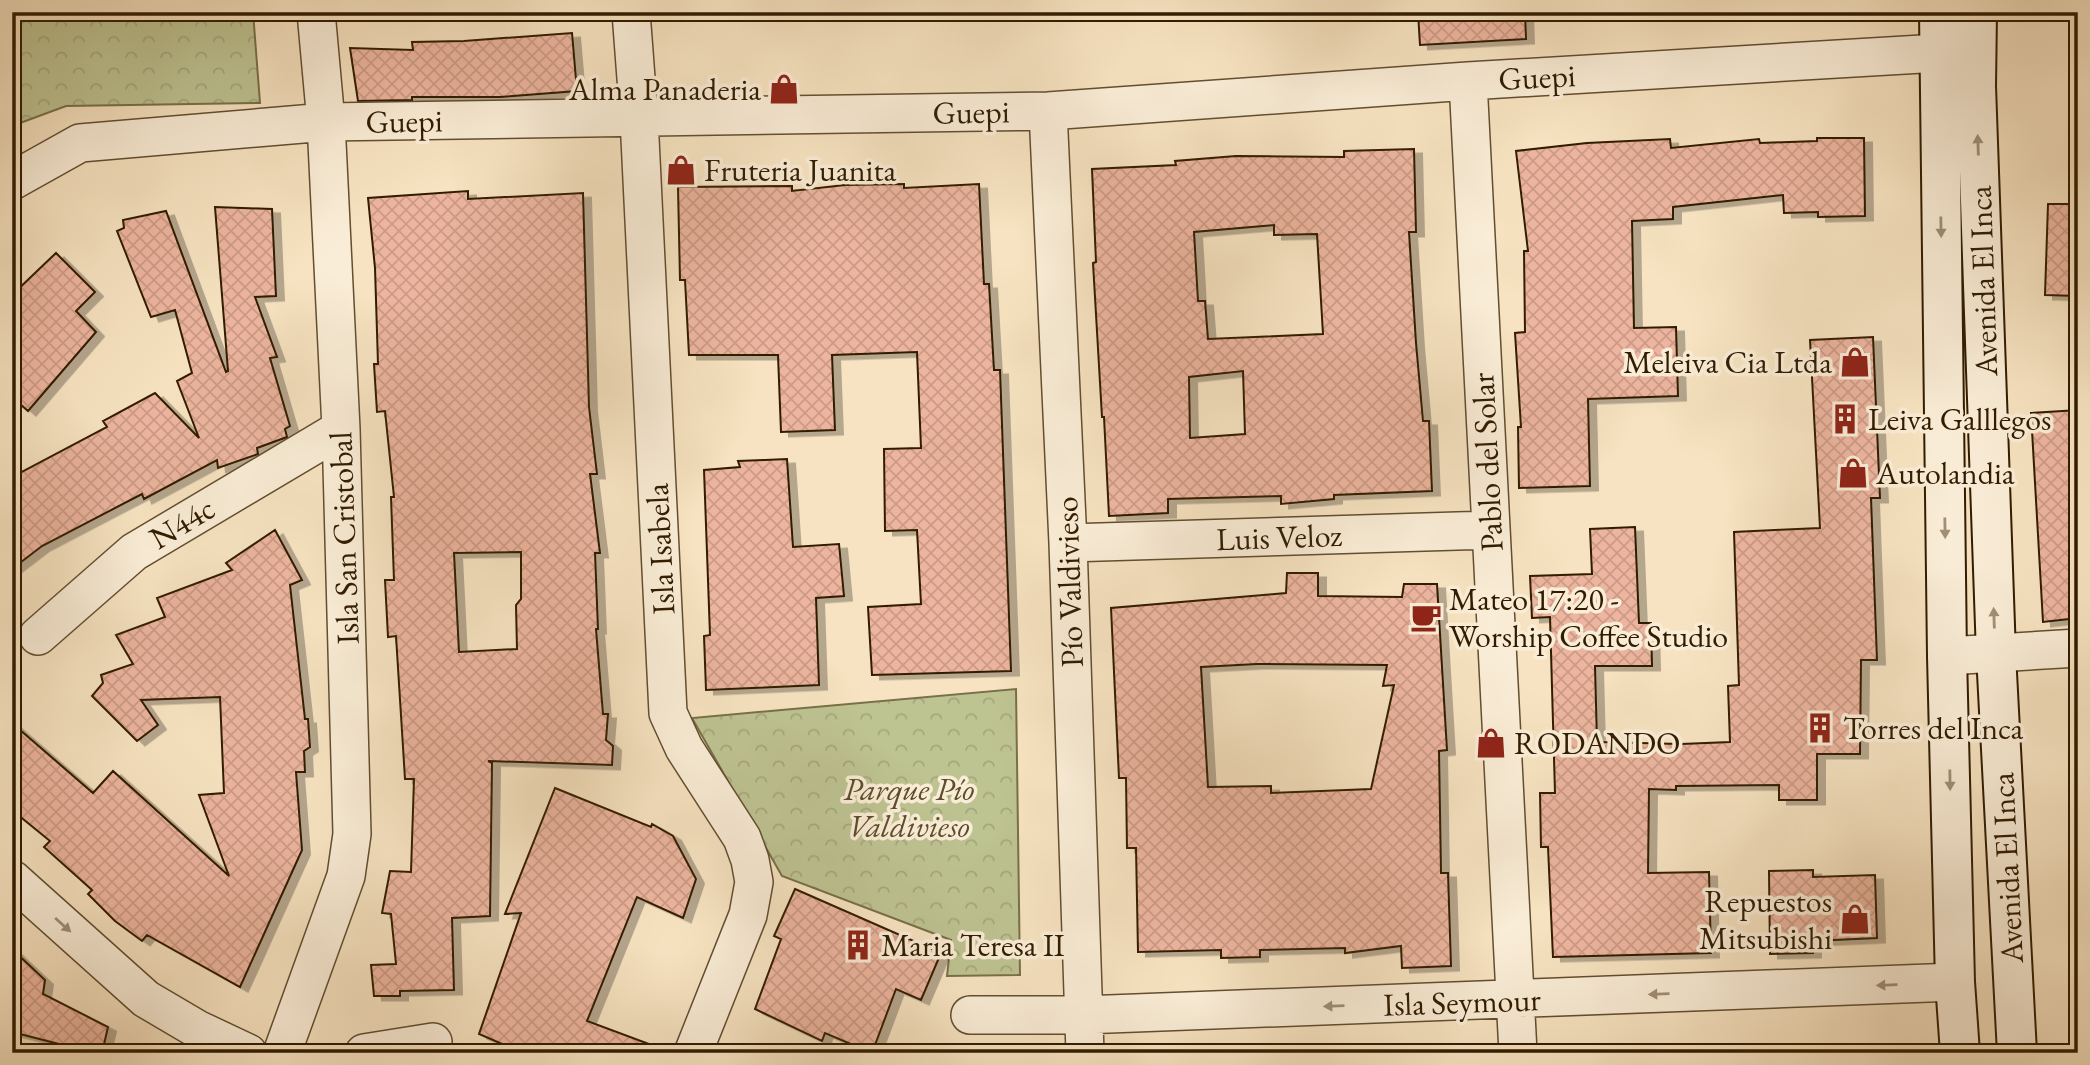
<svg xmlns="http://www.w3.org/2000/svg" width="2090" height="1065" font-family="'EB Garamond',serif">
  <defs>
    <pattern id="park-crowns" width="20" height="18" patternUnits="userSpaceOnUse" patternTransform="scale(1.75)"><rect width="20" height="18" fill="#bec392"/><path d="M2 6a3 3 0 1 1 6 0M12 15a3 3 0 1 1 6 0" fill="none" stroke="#a4a77c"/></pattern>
    <pattern id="building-cross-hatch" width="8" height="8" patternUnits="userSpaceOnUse" patternTransform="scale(1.75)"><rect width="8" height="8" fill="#edb59f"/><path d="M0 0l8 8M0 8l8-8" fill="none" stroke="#cc9b87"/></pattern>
    <filter id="shadow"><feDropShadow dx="8" dy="4.5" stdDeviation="0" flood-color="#0004"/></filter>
  </defs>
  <rect width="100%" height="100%" fill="#f7e3c1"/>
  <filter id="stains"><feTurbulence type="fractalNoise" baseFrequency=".00286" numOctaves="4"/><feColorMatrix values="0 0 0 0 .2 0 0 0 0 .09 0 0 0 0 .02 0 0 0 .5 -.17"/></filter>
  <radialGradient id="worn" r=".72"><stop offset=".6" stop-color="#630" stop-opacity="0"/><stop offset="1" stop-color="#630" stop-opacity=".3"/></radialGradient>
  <!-- park -->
  <path fill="url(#park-crowns)" stroke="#787049" stroke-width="2" d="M 12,12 L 253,12 L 260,103 L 66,106 L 12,126 Z
    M 1016,689 L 1020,975 L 947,976 L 951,940 L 782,876 L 692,718 Z"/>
  <!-- building -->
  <path fill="url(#building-cross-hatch)" stroke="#311c00" stroke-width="2" fill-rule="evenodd" filter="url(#shadow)" d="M 1418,12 L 1525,12 L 1526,39 L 1420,45 Z
    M 572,33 L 577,91 L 500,97 L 412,97 L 412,100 L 358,101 L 350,48 L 413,50 L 412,42 L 464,41 Z
    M 1817,138 L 1864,138 L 1865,216 L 1818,217 L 1818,212 L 1784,213 L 1783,195 L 1673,207 L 1673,219 L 1632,221 L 1634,328 L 1676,327 L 1678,396 L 1588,399 L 1590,486 L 1519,488 L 1518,427 L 1521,427 L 1515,333 L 1525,332 L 1524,251 L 1528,251 L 1516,151 L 1587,143 L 1670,139 L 1671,148 L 1759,139 L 1760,143 L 1817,141 Z
    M 1414,149 L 1416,232 L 1409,232 L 1416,343 L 1423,421 L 1429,421 L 1432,491 L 1334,495 L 1334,499 L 1281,504 L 1281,496 L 1168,499 L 1168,513 L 1109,516 L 1104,417 L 1102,417 L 1093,263 L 1096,262 L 1092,169 L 1176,165 L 1175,161 L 1236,156 L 1344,157 L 1344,151 ZM 1274,225 L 1274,235 L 1317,234 L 1323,334 L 1208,339 L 1205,301 L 1198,301 L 1194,232 ZM 1243,371 L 1245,434 L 1190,438 L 1189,377 Z
    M 904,184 L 904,188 L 979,184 L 984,284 L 989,284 L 994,370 L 1000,370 L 1011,671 L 872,675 L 868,607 L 921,604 L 917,530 L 885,531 L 884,449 L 921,448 L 917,352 L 832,355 L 835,430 L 781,432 L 778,355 L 689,355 L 685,280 L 680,280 L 678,187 L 792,186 L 792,191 L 845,185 Z
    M 468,191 L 468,199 L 583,193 L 589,407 L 597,474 L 590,474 L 600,553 L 595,553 L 598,629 L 596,629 L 603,714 L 608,714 L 606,740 L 613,746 L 612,765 L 488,761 L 492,763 L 490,916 L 452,918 L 454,990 L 400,991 L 400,996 L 374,996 L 371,965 L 396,964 L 391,914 L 382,913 L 390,871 L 411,872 L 414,779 L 405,779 L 396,636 L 388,637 L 385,580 L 394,580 L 391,497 L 394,497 L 385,411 L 377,412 L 374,364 L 378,364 L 375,268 L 368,198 ZM 521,552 L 521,599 L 516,605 L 517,649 L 459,652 L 454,553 Z
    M 2048,204 L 2078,204 L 2078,296 L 2045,295 Z
    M 215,207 L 272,209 L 276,296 L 255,297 L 277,357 L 270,358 L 290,426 L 285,429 L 287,437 L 257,448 L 258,454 L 218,468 L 217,460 L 144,499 L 142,494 L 42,546 L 12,569 L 12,477 L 107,427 L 103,421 L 155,393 L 199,438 L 177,381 L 192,373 L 175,310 L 151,317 L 117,231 L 124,228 L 123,220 L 166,211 L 226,372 L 228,371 Z
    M 56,253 L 95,292 L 76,311 L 96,332 L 28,411 L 12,397 L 12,295 Z
    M 1873,337 L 1880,498 L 1871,498 L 1877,660 L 1861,660 L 1860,754 L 1817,754 L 1817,800 L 1779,800 L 1779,785 L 1676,786 L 1676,790 L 1649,789 L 1648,873 L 1709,872 L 1711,953 L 1553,957 L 1548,847 L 1541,847 L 1540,793 L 1555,793 L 1550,617 L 1532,618 L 1530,576 L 1592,574 L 1590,529 L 1635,527 L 1639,623 L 1651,623 L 1652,666 L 1595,666 L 1597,742 L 1681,744 L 1730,742 L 1728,686 L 1739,685 L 1734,532 L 1820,528 L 1810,340 Z
    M 2078,410 L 2078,618 L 2043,622 L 2031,413 Z
    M 787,459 L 793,547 L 839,544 L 844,596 L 816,598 L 819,685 L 706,690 L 704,636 L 710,635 L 704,470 L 740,467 L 738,461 Z
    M 275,530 L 302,580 L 290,585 L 305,719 L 308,719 L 310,747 L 304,751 L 305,772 L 296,772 L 302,850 L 240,987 L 147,935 L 142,941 L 115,921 L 88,894 L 92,890 L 44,847 L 50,841 L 12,810 L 12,723 L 93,793 L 113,771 L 229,876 L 199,795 L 224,793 L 220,697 L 141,700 L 158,725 L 137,741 L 92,696 L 103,683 L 101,675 L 133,664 L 116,635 L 165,617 L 157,598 L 232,570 L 226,563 Z
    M 1287,573 L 1318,573 L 1318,596 L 1402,597 L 1404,584 L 1437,584 L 1447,750 L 1439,751 L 1441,873 L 1448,873 L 1451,966 L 1402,968 L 1401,946 L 1345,953 L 1345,948 L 1260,950 L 1260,957 L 1221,958 L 1221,950 L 1138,952 L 1136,848 L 1127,848 L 1126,778 L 1119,778 L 1111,608 L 1286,593 ZM 1257,664 L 1387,665 L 1383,686 L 1394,685 L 1371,789 L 1271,793 L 1271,786 L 1208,787 L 1201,667 Z
    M 555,788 L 651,827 L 652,824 L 673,836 L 696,879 L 683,918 L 637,897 L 587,1021 L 665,1050 L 665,1053 L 523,1053 L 479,1034 L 521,913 L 505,914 Z
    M 1813,870 L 1813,877 L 1875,875 L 1877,938 L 1813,941 L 1813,953 L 1770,954 L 1769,871 Z
    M 795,889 L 941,953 L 921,1000 L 896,989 L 872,1053 L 825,1033 L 822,1041 L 755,1009 L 781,939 L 774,936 Z
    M 12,949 L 45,980 L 43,994 L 108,1027 L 102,1053 L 56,1053 L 59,1044 L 12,1032 Z"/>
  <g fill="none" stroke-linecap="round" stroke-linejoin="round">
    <!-- street casing -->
    <g stroke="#624e30" stroke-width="40">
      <path id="street" d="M 631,12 L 639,118 L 668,713 L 684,748 L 742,838 L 750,860 L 754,882 L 748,915 L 693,1053
        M 1468,81 L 1518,1053
        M 1048,111 L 1068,543 L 1085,1053
        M 12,181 L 80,143 L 326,122 L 1048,111 L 1468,81 L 1939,53
        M 1068,543 L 1490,530
        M 38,636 L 134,552 L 341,429
        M 1947,656 L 2078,648
        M 12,879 L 146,999 L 197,1029 L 248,1053
        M 970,1015 L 1083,1015 L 1955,982
        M 282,1053 L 346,876 L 352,834 L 341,429 L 326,122 L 316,12
        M 364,1053 L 433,1042"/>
    </g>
    <!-- secondary casing -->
    <g stroke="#311c00" stroke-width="42">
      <path id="secondary" d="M 1939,12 L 1947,656 L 1955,982 L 1960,1053
        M 1977,12 L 1976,86 L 1996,654 L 2017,1053"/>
    </g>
    <!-- street -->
    <use href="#street" stroke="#faedd7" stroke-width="37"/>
    <!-- secondary -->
    <use href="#secondary" stroke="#faedd7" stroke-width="38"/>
  </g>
  <!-- one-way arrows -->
  <defs><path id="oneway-solid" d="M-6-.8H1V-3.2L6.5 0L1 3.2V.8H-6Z" transform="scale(1.75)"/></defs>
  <g fill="#a08f76">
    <use href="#oneway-solid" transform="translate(1978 145) rotate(-92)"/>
    <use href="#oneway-solid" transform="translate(1941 227) rotate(89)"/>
    <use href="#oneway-solid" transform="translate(1945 528) rotate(89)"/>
    <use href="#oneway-solid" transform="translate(1994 618) rotate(-92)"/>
    <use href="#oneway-solid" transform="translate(1950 780) rotate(89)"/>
    <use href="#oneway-solid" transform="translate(63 925) rotate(42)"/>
    <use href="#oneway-solid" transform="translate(1887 985) rotate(178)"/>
    <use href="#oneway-solid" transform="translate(1659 994) rotate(178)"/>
    <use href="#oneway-solid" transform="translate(1334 1006) rotate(178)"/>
  </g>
  <!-- icons -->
  <defs>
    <g id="shop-bare" transform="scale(2.415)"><path d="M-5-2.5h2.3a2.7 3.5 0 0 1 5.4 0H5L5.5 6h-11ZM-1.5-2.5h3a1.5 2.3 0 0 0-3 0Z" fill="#8f2418" stroke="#faedd7" stroke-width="2.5" paint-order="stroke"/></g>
    <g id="building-bare" transform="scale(2.415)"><path d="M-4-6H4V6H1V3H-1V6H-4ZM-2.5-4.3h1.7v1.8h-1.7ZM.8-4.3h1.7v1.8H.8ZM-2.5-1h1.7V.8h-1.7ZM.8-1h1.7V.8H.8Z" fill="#8f2418" stroke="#faedd7" stroke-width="2.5" paint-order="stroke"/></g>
    <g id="cafe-bare" transform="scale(2.415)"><path d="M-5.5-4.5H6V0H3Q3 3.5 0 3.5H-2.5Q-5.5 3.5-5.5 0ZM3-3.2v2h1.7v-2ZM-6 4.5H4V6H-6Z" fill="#8f2418" stroke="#faedd7" stroke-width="2.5" paint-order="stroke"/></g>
  </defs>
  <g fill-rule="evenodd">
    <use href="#shop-bare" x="784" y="89"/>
    <use href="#shop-bare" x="681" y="170"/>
    <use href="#shop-bare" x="1855" y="362"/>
    <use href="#building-bare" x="1845" y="419"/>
    <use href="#shop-bare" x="1853" y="473"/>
    <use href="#cafe-bare" x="1426" y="617"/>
    <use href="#building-bare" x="1820" y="728"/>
    <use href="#shop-bare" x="1491" y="743"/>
    <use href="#shop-bare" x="1855" y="919"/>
    <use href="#building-bare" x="858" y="945"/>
  </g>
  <g text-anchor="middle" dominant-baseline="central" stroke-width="7" stroke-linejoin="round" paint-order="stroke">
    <!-- street labels -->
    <g font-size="32" fill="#311c00" stroke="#faedd7">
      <text transform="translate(1537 77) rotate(-3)">Guepi</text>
      <text transform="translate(971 112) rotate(-1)">Guepi</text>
      <text transform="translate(404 121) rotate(-1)">Guepi</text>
      <text transform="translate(1983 281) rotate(-92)">Avenida El Inca</text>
      <text transform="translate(1487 462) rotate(-93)">Pablo del Solar</text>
      <text transform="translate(182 523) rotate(-31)">N44c</text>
      <text transform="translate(1279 537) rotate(-2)">Luis Veloz</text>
      <text transform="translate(344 538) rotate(-92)">Isla San Cristobal</text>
      <text transform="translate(660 549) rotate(-93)">Isla Isabela</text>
      <text transform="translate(1069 582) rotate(-92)">Pío Valdivieso</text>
      <text transform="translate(2007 868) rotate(-93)">Avenida El Inca</text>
      <text transform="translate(1462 1002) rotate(-2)">Isla Seymour</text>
    </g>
    <!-- poi labels -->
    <g font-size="32" fill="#311c00" stroke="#faedd7" text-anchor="start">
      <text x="761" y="89" text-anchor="end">Alma Panaderia</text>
      <text x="704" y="170">Fruteria Juanita</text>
      <text x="1832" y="362" text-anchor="end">Meleiva Cia Ltda</text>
      <text x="1868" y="419">Leiva Galllegos</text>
      <text x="1876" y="473">Autolandia</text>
      <text x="1449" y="599">Mateo 17:20 -<tspan x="1449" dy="37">Worship Coffee Studio</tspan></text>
      <text x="1843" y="728">Torres del Inca</text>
      <text x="1514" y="743">RODANDO</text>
      <text x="1832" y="901" text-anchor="end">Repuestos<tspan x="1832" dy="37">Mitsubishi</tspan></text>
      <text x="881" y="945">Maria Teresa II</text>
    </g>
    <!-- park labels -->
    <g font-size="32" font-style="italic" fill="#5b4e2c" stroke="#faedd7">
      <text x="909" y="789">Parque Pío<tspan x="909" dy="37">Valdivieso</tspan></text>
    </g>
  </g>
  <!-- margin -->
  <rect width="2090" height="1065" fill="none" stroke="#f7e3c1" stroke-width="42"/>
  <rect x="14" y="14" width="2062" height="1037" fill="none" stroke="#311c00" stroke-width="3.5"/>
  <rect x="21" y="21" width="2048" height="1023" fill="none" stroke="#311c00" stroke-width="2"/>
  <rect width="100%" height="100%" filter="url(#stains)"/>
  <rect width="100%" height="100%" fill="url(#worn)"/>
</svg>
